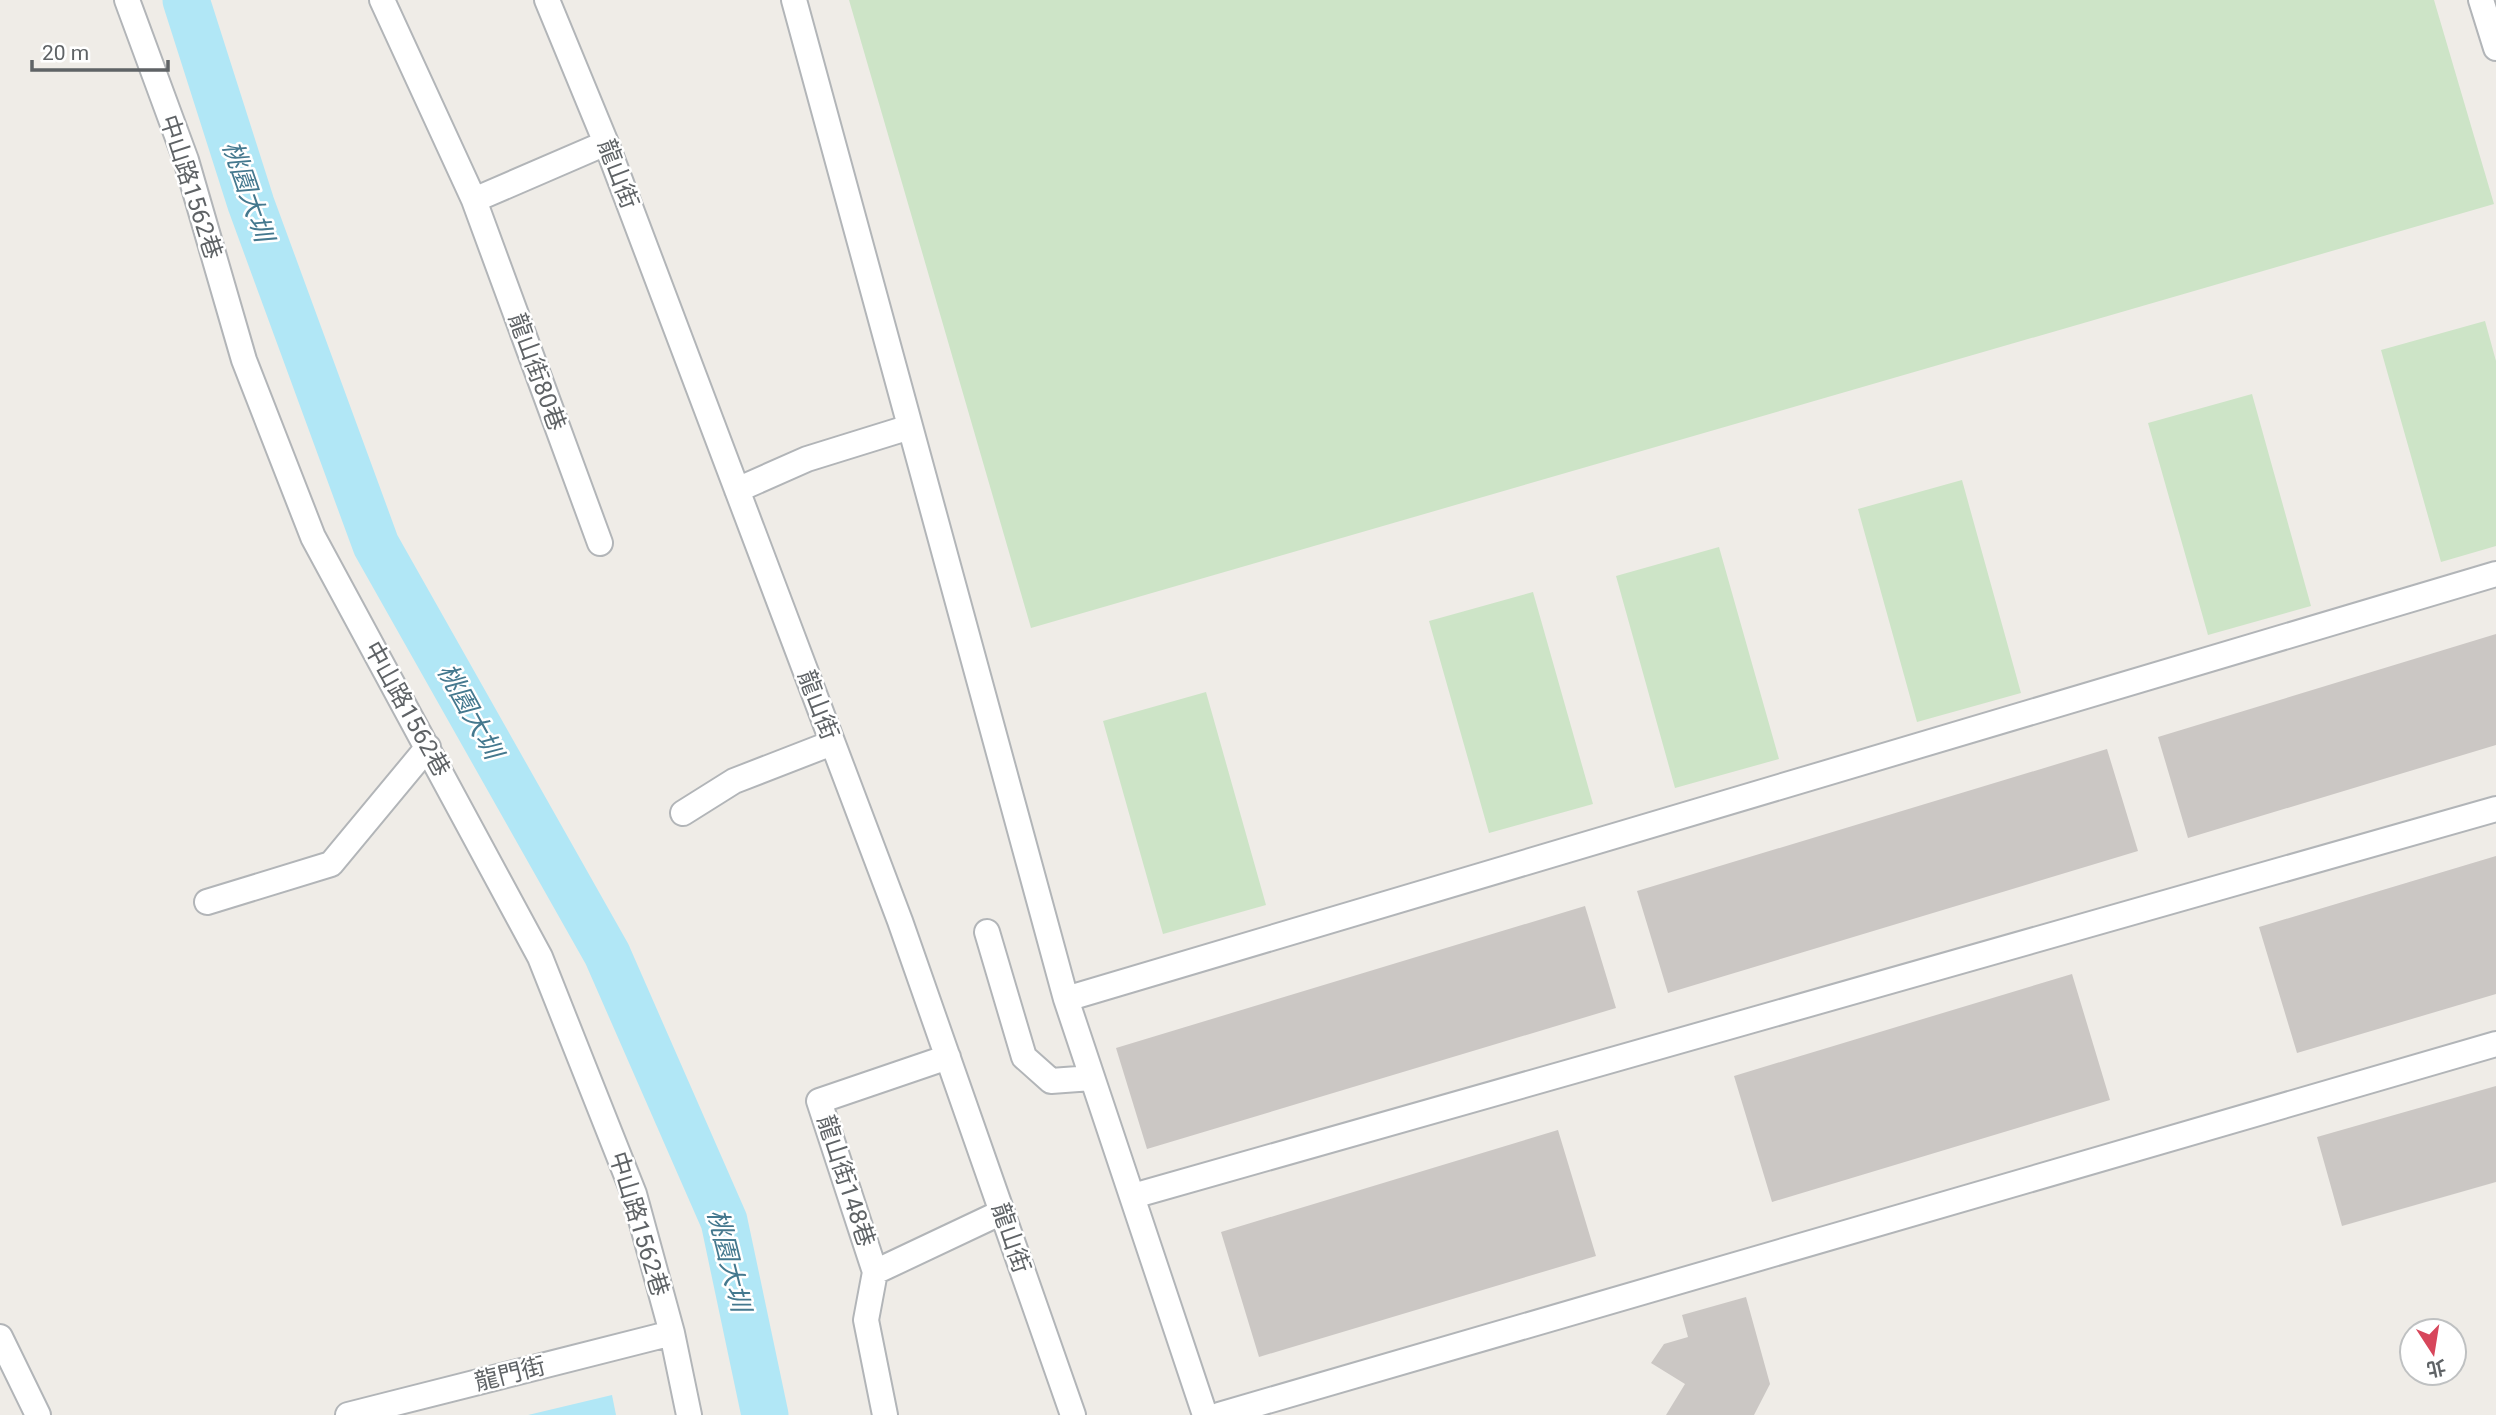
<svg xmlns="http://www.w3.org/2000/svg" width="2496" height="1415" font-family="Roboto,'Noto Sans TC',sans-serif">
  <rect width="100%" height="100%" fill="#efece7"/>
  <!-- green -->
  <path fill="#cde4c7" d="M 849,0 L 2434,0 L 2494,204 L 1031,628 Z
    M 2485,321 L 2496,361 L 2496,546 L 2441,562 L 2381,350 Z
    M 2252,394 L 2311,606 L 2208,635 L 2148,423 Z
    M 1962,480 L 2021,693 L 1917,722 L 1858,509 Z
    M 1719,547 L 1779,759 L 1675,788 L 1616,576 Z
    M 1533,592 L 1593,804 L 1489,833 L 1429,621 Z
    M 1206,692 L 1266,905 L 1163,934 L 1103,721 Z"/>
  <!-- water -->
  <path fill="#b1e7f6" d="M 612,1395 L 616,1415 L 528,1415 Z"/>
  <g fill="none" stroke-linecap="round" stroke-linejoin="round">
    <!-- canal -->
    <path stroke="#b1e7f6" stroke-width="47" d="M 186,0 L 251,204 L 376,545 L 607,954 L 724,1221 L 765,1415"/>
  </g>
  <!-- building -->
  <path fill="#cbc7c4" d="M 2496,634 L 2496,745 L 2188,838 L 2158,737 Z
    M 2107,749 L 2138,851 L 1668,993 L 1637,891 Z
    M 2496,856 L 2496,994 L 2297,1053 L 2259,927 Z
    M 1585,906 L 1616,1008 L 1147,1149 L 1116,1048 Z
    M 2072,974 L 2110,1100 L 1772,1202 L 1734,1076 Z
    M 2496,1086 L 2496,1182 L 2342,1226 L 2317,1137 Z
    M 1558,1130 L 1596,1256 L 1259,1357 L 1221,1232 Z
    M 1746,1297 L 1770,1384 L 1754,1415 L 1666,1415 L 1685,1384 L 1651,1363 L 1664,1344 L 1688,1337 L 1682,1315 Z"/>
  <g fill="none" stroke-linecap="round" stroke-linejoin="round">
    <!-- lane casing -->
    <g stroke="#b2b5b8" stroke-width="28">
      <path id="lane" d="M 127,0 L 186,160 L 244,360 L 313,537 L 540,957 L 634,1194 L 672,1333 L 689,1415
        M 382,0 L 474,200 L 600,543
        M 547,0 L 606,143 L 900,921 L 1073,1415
        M 794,0 L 1066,999
        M 2481,0 L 2496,48
        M 474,200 L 606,143
        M 737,490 L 807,459 L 910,427
        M 683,813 L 734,781 L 832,743
        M 207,902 L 331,864 L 428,747
        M 987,932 L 1024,1057 L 1051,1081 L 1092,1078
        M 1133,1196 L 2496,809
        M 875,1272 L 819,1101 L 948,1057
        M 0,1337 L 38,1415
        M 348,1415 L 672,1333
        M 885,1415 L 866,1320 L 875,1272 L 1002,1212
        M 1205,1415 L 1066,999 L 2496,574
        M 1219,1415 L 2496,1044"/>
    </g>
    <!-- lane -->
    <use href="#lane" stroke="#fff" stroke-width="24"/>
  </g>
  <g text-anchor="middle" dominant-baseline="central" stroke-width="5" stroke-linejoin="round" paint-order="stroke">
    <!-- street labels -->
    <g font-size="24" fill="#5f6366" stroke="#fff">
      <text transform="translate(618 174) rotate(69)">龍山街</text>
      <text transform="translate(191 187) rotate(72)">中山路1562巷</text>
      <text transform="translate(537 372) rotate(70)">龍山街80巷</text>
      <text transform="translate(818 705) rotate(69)">龍山街</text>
      <text transform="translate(407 709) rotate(61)">中山路1562巷</text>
      <text transform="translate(846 1181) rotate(72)">龍山街148巷</text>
      <text transform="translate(639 1224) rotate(73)">中山路1562巷</text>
      <text transform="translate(1011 1238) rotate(71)">龍山街</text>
      <text transform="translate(510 1374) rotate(-14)">龍門街</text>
    </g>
    <!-- water labels -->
    <g font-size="26" font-style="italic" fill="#44788e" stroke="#fff">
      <text transform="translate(248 191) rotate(71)">桃園大圳</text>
      <text transform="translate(470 711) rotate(61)">桃園大圳</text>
      <text transform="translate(729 1260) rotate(76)">桃園大圳</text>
    </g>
  </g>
  <!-- north arrow -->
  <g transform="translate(2433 1352) rotate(168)"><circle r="33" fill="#ffffff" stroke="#bfc1c2" stroke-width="2"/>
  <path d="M0-5L12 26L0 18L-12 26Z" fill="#d7465b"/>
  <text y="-10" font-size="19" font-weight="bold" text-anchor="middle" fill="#5f6366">北</text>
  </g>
  <!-- scale -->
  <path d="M32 60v10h136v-10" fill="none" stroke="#5f6366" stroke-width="3.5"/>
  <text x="42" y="60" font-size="21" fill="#5f6366" stroke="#ffffff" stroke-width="5" paint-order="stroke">20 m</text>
</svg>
